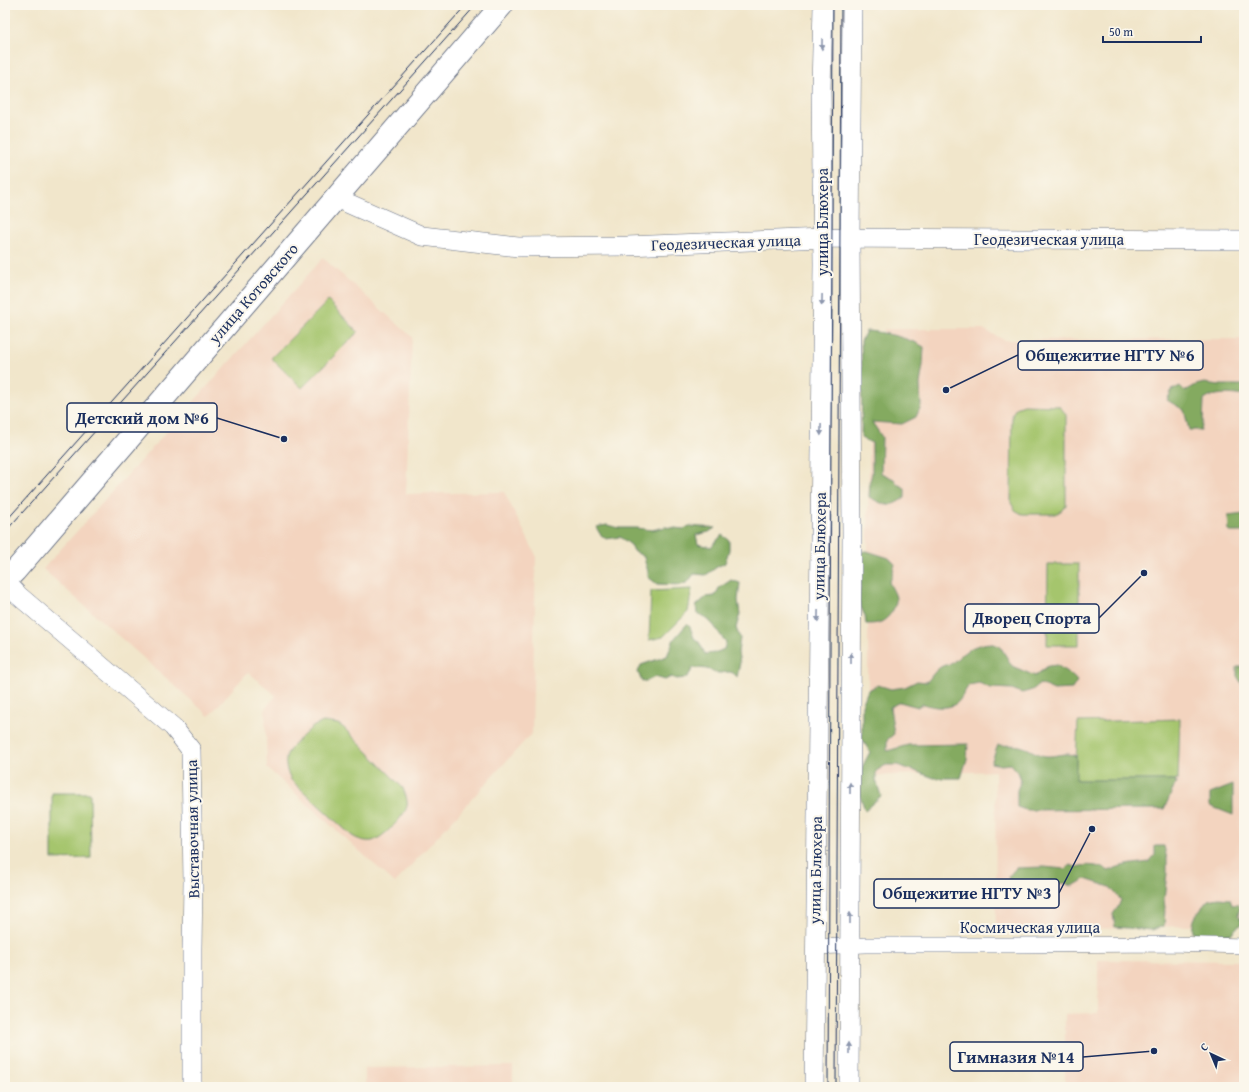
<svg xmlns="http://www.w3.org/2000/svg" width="1249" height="1092" font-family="'Gentium Book Plus',serif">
  <rect width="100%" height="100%" fill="#fbf7ec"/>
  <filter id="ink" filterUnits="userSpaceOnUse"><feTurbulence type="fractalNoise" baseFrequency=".025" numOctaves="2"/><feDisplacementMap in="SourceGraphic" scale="8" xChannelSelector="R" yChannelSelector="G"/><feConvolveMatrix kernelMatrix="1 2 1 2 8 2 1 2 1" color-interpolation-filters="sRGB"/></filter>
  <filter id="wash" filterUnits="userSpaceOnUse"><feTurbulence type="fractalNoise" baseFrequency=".012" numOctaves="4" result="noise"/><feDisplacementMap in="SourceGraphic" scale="16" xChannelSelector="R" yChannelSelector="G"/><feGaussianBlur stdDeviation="0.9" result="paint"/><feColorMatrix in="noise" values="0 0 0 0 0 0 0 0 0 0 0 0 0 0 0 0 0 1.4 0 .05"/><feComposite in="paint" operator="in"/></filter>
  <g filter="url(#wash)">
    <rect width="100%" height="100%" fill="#f1e6cb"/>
    <!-- built -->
    <path fill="#f3d4bf" d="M 323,258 L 412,337 L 406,494 L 504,492 L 536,555 L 532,733 L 395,883 L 267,768 L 265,708 L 276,696 L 272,692 L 248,672 L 209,716 L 43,569 Z
      M 884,329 L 983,329 L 1004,340 L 1244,339 L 1244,924 L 996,932 L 995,771 L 871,776 L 868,692 L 868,518 L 871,367 L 883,365 Z
      M 1098,960 L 1244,961 L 1244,1087 L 1065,1087 L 1065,1014 L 1098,1013 Z
      M 513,1066 L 513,1087 L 365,1087 L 365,1068 Z"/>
    <!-- green -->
    <path fill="#a5c56d" stroke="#607a66" d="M 328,301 L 358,332 L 302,388 L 271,358 Z
      M 1024,405 L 1058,406 L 1062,409 L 1066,415 L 1066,505 L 1062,510 L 1056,514 L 1022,514 L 1015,510 L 1011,503 L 1012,414 L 1016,408 Z
      M 1048,564 L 1079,564 L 1079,645 L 1047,645 Z
      M 692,589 L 688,612 L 663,637 L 649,640 L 651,591 Z
      M 1180,719 L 1178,780 L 1075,780 L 1078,722 Z
      M 323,722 L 338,724 L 344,728 L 403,788 C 405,794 408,800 407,806 C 405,816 382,839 372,841 C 365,842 356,839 351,835 L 291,780 C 287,773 284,763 287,755 C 289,748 304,735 310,729 C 313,726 319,724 323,722 Z
      M 52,793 L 90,793 L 91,858 L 52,859 Z"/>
    <!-- forest -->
    <path fill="#84aa60" stroke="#506c5f" d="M 866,331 C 881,331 912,339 924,347 L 923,365 L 920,384 L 921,406 L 916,417 L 902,424 L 872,422 L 882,437 L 881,473 L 894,479 L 897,484 L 905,488 L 905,497 C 890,509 884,505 869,497 L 870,482 L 872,473 L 872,443 L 861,438 L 862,384 L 861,341 Z
      M 1204,383 L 1220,385 L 1244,385 L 1244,396 C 1230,394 1216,392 1204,400 L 1203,423 L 1201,430 L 1189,430 L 1184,410 L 1167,400 L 1172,390 L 1180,386 L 1185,391 L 1196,385 Z
      M 1244,514 L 1244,532 L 1230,532 L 1229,531 L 1228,516 Z
      M 607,525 L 619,528 L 637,528 L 652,530 L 665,527 L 684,529 L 689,526 L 715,528 L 709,532 L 696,535 L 698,544 L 711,547 L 722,535 L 729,540 L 729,550 L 725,563 L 717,567 L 706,575 L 694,574 L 688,582 L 681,585 L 657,584 L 648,577 C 649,570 645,565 644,557 L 634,551 L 631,545 L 620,537 L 606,539 L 600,534 L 596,527 Z
      M 867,551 L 889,558 L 895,564 L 891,579 L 889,582 C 891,587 896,594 896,599 C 897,607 888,619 881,622 C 877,624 871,624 866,624 L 865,616 L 858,601 L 861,583 L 860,572 L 860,552 Z
      M 731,580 L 740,583 L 738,600 L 740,614 L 736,628 L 740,638 L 738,653 L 740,663 L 737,677 C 731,669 727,673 719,673 C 716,673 713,671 710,670 C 704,668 698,668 693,668 L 687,678 L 676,679 L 671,677 L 665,680 L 655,677 L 647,681 L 642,682 L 638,672 L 641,665 L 667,656 L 674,639 L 687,624 L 690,627 L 694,638 L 699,642 L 705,654 L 715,653 L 724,649 L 726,642 C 714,628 715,622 697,613 L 696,606 L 706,597 L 715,596 L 719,588 Z
      M 989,643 L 1000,646 L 1012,666 L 1035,676 L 1048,666 L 1057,665 C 1064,671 1072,674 1077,681 L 1072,689 L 1054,690 L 1040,684 L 1032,690 L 1022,693 L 1012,689 L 990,688 L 979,683 L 969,685 C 966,689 960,701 957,703 C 948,710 933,707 923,704 L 918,707 L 900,702 L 890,707 L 894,734 L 887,740 L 887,751 L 908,745 L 968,744 L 967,759 L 961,778 L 934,778 L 912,770 L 897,765 L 886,765 L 876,771 L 876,780 L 881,796 L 865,810 L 860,796 L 862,767 L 870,752 L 862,739 L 862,705 L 868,690 L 878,685 L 891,689 L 905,687 L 917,681 L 927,682 C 935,672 938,665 951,664 C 966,651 969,646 989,643 Z
      M 1237,667 L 1244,667 L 1244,687 L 1237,676 Z
      M 998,745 C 1006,746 1016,744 1023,747 C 1031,749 1036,755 1046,756 C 1056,757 1065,751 1076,756 L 1076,780 L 1175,780 L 1176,783 L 1164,809 L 1026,810 L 1017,807 L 1017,790 L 1021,780 L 1018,772 L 1011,764 L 1001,765 L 991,763 Z
      M 1233,785 L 1233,815 L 1210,806 L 1210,794 Z
      M 1155,846 L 1164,846 L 1167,859 L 1167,873 L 1164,899 L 1165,908 L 1164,926 L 1152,930 L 1115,927 L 1113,914 L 1118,907 L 1121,900 L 1110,887 L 1085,879 L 1073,886 L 1068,885 L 1066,883 L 1040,886 L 1012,885 L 1008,877 L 1016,868 L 1044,867 L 1065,869 L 1070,865 L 1076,867 C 1087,864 1099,865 1109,871 C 1121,864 1136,864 1149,862 L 1155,855 Z
      M 1219,898 L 1230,899 L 1232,905 L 1237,904 L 1240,908 L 1238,915 L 1242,921 L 1241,925 L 1236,928 L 1231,934 L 1208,936 L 1193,933 C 1191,918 1199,911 1208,900 Z"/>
  </g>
  <g filter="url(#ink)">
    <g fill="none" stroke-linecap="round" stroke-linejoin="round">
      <!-- minor casing -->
      <g stroke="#666f84" stroke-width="16">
        <path id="minor" d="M 815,947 L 866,945 L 1017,945 L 1170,944 L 1244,946"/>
      </g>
      <!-- tertiary casing -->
      <g stroke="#666f84" stroke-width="20">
        <path id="tertiary" d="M 336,198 L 422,236 L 518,247 L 627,246 L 823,238 L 1244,240
          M 5,581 L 18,595 L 173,727 L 191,750 L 193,882 L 192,948 L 192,1087
          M 814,1087 L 823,264 L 821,90 L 823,5
          M 849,1087 L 852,535 L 850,238 L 852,5"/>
      </g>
      <!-- secondary casing -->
      <g stroke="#666f84" stroke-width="24">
        <path id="secondary" d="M 5,581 L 15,571 L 502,5"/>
      </g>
      <!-- minor -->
      <use href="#minor" stroke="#fff" stroke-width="15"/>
      <!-- tertiary -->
      <use href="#tertiary" stroke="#fff" stroke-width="19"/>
      <!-- secondary -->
      <use href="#secondary" stroke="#fff" stroke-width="22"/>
      <!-- tram -->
      <path stroke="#1b2f5e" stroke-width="1" d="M 5,522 L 466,5
        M 5,532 L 476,5
        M 828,1087 L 833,5
        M 836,1087 L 841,5"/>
    </g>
    <!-- one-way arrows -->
    <defs><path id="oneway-solid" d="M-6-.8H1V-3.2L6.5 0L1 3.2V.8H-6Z"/></defs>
    <g fill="#8d97ae">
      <use href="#oneway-solid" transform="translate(822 44) rotate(91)"/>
      <use href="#oneway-solid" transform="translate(822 300) rotate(91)"/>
      <use href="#oneway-solid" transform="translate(821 430) rotate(91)"/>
      <use href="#oneway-solid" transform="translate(818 616) rotate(91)"/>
      <use href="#oneway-solid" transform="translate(851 658) rotate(-90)"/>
      <use href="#oneway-solid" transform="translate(850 788) rotate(-90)"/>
      <use href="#oneway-solid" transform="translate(850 918) rotate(-90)"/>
      <use href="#oneway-solid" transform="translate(849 1048) rotate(-90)"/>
    </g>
  </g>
  <g text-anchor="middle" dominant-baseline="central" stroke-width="4" stroke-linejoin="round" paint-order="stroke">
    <!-- street labels -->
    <g font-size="16" fill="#1b2f5e" stroke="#fbf7ec">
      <text transform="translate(822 222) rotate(-90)">улица Блюхера</text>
      <text x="1049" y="239">Геодезическая улица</text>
      <text transform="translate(726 242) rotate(-2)">Геодезическая улица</text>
      <text transform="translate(253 293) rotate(-49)">улица Котовского</text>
      <text transform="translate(819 546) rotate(-89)">улица Блюхера</text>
      <text transform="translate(192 829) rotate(-91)">Выставочная улица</text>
      <text transform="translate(815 870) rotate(-89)">улица Блюхера</text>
      <text x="1030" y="927">Космическая улица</text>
    </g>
  </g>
  <!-- callouts -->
  <path fill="none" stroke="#1b2f5e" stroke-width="1.5" d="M946 390L1018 355M284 439L217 418M1144 573L1099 618M1092 829L1059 893M1154 1051L1083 1057"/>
  <g fill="#1b2f5e" stroke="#fbf7ec" stroke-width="1.5">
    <circle cx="946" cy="390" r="4"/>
    <circle cx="284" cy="439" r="4"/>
    <circle cx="1144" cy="573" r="4"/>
    <circle cx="1092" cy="829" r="4"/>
    <circle cx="1154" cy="1051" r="4"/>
  </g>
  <g fill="#fbf7ec" stroke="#1b2f5e" stroke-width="1.5">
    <rect x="1018" y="341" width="185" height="29" rx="4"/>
    <rect x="67" y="403" width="150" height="29" rx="4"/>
    <rect x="965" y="604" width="134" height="29" rx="4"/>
    <rect x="874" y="879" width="185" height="29" rx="4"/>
    <rect x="950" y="1042" width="133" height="29" rx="4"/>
  </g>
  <g font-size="17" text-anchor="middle" font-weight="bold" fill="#1b2f5e">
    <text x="1110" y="361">Общежитие НГТУ №6</text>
    <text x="142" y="424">Детский дом №6</text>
    <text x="1032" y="624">Дворец Спорта</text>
    <text x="967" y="899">Общежитие НГТУ №3</text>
    <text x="1016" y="1063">Гимназия №14</text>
  </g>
  <!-- margin -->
  <rect width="1249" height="1092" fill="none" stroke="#fbf7ec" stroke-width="20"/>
  <!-- north arrow -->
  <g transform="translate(1211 1054) rotate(316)" stroke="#fbf7ec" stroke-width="3" paint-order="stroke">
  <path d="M0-3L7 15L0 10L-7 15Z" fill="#1b2f5e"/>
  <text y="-6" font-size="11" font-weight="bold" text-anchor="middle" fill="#1b2f5e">С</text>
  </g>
  <!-- scale -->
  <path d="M1103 36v6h98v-6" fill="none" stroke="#1b2f5e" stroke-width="2"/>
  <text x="1109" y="36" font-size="12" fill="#1b2f5e" stroke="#fbf7ec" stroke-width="3" paint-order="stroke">50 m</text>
</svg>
